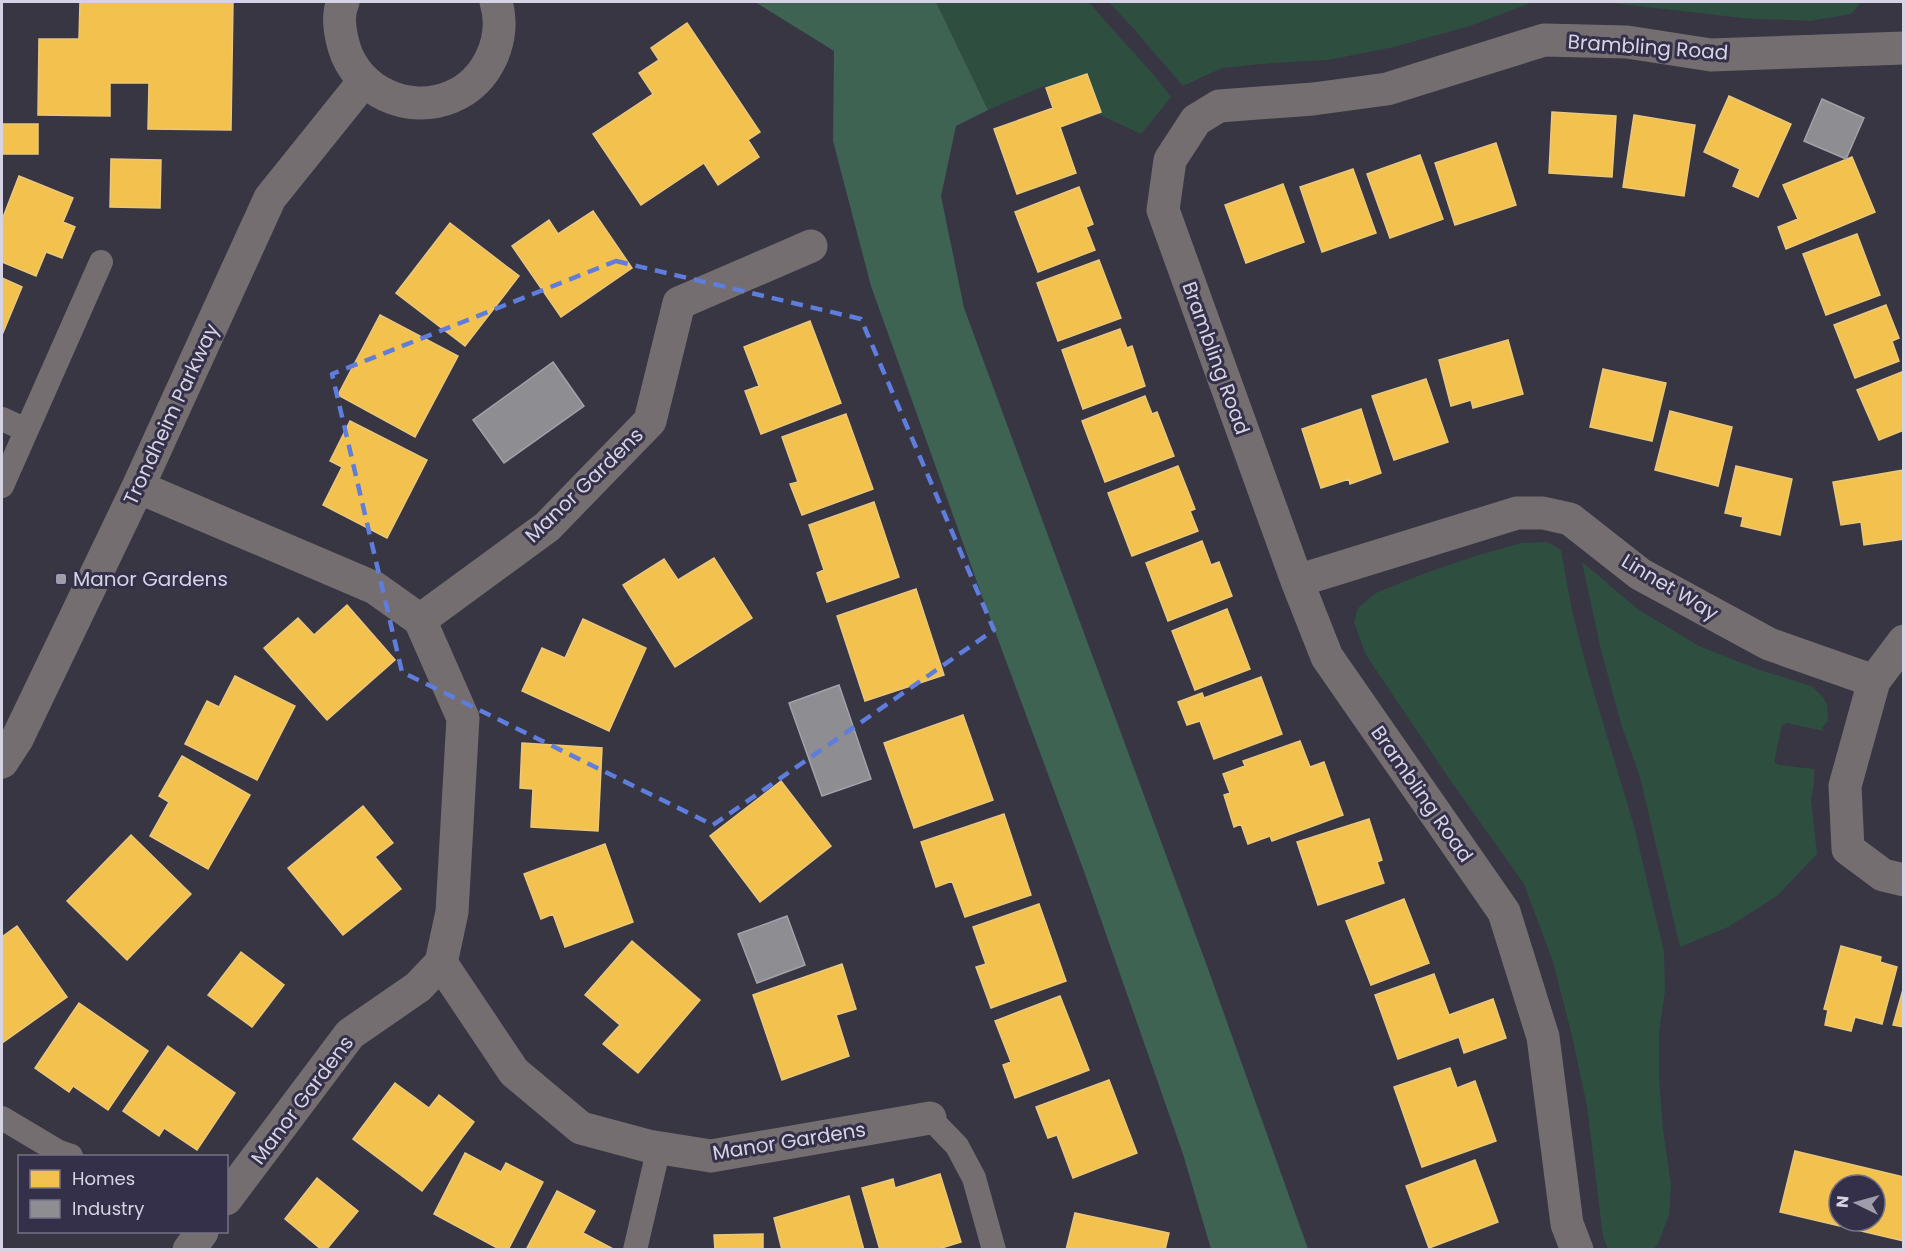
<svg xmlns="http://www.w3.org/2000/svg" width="1905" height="1251" font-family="Poppins,sans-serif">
  <rect width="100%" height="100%" fill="#383643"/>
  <!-- green -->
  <path fill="#2e4e40" d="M 936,2 L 1089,2 C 1115,34 1146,63 1171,97 L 1141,134 L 1098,114 L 1083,76 L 1039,88 L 988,110 Z
    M 1109,2 L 1556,2 L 1533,2 L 1470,26 L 1394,47 L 1328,60 L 1272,63 L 1222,68 L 1183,86 L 1133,28 Z
    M 1603,2 L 1861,2 L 1851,14 L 1810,21 L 1742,18 Z
    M 1547,542 L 1561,550 L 1572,611 L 1589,676 L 1634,826 L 1664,952 L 1665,991 L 1659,1032 L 1659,1079 L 1663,1130 L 1671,1185 L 1669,1215 L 1658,1244 L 1653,1249 L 1608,1249 L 1603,1237 L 1587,1106 L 1572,1036 L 1553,962 L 1524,884 L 1448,777 L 1366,655 L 1354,622 L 1358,608 L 1376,593 L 1423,574 L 1475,556 L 1521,543 Z
    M 1582,562 L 1639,610 L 1699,646 L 1757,669 L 1811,686 L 1822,696 L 1827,704 L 1828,721 L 1822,727 L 1824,731 L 1787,723 L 1782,725 L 1774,762 L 1779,765 L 1814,769 L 1814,783 L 1811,800 L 1817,854 L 1777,896 L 1728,927 L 1680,947 L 1640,777 L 1622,727 L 1601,650 Z"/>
  <!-- forest -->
  <path fill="#3e6353" d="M 755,2 L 936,2 L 988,110 L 956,126 L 941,196 L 964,308 L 1207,966 L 1308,1249 L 1211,1249 L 1183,1154 L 1085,874 L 982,596 L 871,286 L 833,141 L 834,51 Z"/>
  <!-- homes -->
  <path fill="#f2c14e" stroke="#eac77b" stroke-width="1.5" fill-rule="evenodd" d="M 80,2 L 233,2 L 231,130 L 148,129 L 149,83 L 110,83 L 110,116 L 38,115 L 39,39 L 79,39 Z
    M 687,23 L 760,132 L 748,140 L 759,157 L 718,185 L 704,163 L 641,205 L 593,134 L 653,94 L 639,73 L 659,60 L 651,48 Z
    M 1087,74 L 1101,112 L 1060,127 L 1076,173 L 1017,194 L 994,129 L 1053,108 L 1046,88 Z
    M 1729,96 L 1791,124 L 1758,197 L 1733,186 L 1740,169 L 1704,152 Z
    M 1552,112 L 1616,116 L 1612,177 L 1549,173 Z
    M 1634,115 L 1695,125 L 1684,196 L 1623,187 Z
    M 2,124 L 38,124 L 38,154 L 2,154 Z
    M 1496,143 L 1516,205 L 1455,225 L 1435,163 Z
    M 1420,155 L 1443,219 L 1390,238 L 1367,174 Z
    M 1852,157 L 1875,212 L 1786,249 L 1778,227 L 1798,219 L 1783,185 Z
    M 111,159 L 161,160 L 160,208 L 110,207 Z
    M 1353,169 L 1376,233 L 1322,252 L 1300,187 Z
    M 19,176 L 73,198 L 63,222 L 75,227 L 62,258 L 46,252 L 36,276 L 2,262 L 2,220 Z
    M 1283,184 L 1304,242 L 1246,263 L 1225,205 Z
    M 1079,187 L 1093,224 L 1086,227 L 1095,250 L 1038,272 L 1015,212 Z
    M 593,211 L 632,268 L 561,317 L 512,246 L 549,220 L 558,234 Z
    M 450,223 L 519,276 L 465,346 L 396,293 Z
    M 1857,234 L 1880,295 L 1826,315 L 1803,254 Z
    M 1099,260 L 1121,318 L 1058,341 L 1037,283 Z
    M 2,278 L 22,287 L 2,335 Z
    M 1886,305 L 1899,338 L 1892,341 L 1899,361 L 1855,378 L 1834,325 Z
    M 380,315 L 458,356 L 415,437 L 338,395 Z
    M 810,321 L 841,403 L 761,434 L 745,391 L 759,386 L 744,347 Z
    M 1120,329 L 1127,348 L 1132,346 L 1145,386 L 1083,409 L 1062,350 Z
    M 1508,340 L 1523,394 L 1473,408 L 1471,400 L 1451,406 L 1439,360 Z
    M 1603,369 L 1666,383 L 1652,441 L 1590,427 Z
    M 1904,371 L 1904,430 L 1879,440 L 1857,390 Z
    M 1426,379 L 1448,442 L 1394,460 L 1372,396 Z
    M 1145,396 L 1152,414 L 1157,412 L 1174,456 L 1105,482 L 1082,421 Z
    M 1361,409 L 1381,473 L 1350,484 L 1349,479 L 1321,488 L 1302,429 Z
    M 1670,411 L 1732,427 L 1718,486 L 1655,470 Z
    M 846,414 L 873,489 L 802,515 L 790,484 L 798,482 L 782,437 Z
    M 350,421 L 427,460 L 387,538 L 323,505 L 342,467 L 330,461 Z
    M 1178,466 L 1195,509 L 1190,511 L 1198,531 L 1132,556 L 1108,493 Z
    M 1736,466 L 1792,479 L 1780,535 L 1741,526 L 1743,517 L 1725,513 Z
    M 1904,470 L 1904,539 L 1864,545 L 1861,522 L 1841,525 L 1833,482 Z
    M 874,502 L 899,577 L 827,602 L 817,573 L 824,570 L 809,525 Z
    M 1202,541 L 1211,565 L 1219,562 L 1232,596 L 1168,621 L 1146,563 Z
    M 714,558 L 752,618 L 675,667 L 623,585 L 664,559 L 678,580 Z
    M 916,589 L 944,675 L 865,701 L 837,616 Z
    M 347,605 L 395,660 L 327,720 L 264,648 L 298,618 L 314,635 Z
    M 1227,609 L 1250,669 L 1195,690 L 1172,631 Z
    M 583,619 L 646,648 L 609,731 L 522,691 L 542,648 L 565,658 Z
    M 235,676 L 295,706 L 257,780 L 185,744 L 207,701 L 219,707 Z
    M 1261,677 L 1282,734 L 1214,759 L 1200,721 L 1187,725 L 1178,702 L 1202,693 L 1204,698 Z
    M 963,715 L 993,800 L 914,828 L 884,743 Z
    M 1300,741 L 1310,767 L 1324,762 L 1343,815 L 1272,841 L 1270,836 L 1248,844 L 1241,824 L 1234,827 L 1224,795 L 1230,793 L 1223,774 L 1245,766 L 1243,761 Z
    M 522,743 L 602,748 L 598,831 L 531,827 L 533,789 L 520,788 Z
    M 182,756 L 250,795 L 208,869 L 150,836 L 169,802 L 159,796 Z
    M 781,781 L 831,846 L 760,902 L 710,836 Z
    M 363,806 L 393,843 L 375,857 L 401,889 L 343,935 L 288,868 Z
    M 1004,814 L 1031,895 L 965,917 L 952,881 L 936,887 L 921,842 Z
    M 1369,819 L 1382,860 L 1377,862 L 1384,883 L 1318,905 L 1297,842 Z
    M 131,835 L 191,894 L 127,960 L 67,901 Z
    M 605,844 L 633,922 L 565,947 L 553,914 L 541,919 L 524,874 Z
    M 1404,899 L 1429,963 L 1371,985 L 1346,921 Z
    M 1039,904 L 1066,981 L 991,1008 L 976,967 L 986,964 L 973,927 Z
    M 17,926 L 67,997 L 2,1043 L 2,937 Z
    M 632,941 L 700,1000 L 638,1073 L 603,1044 L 620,1025 L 585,995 Z
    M 1841,946 L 1881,957 L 1880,962 L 1897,967 L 1882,1024 L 1855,1017 L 1851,1031 L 1825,1025 L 1828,1010 L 1824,1009 Z
    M 241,952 L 284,985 L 252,1027 L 208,995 Z
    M 842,964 L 856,1009 L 836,1015 L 849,1056 L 782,1080 L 753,995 Z
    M 1434,974 L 1449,1015 L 1493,999 L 1506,1038 L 1464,1053 L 1459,1037 L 1398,1059 L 1375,995 Z
    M 1904,986 L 1904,1027 L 1893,1025 Z
    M 1060,996 L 1089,1070 L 1015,1098 L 1003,1065 L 1011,1062 L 995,1021 Z
    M 79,1003 L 148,1051 L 108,1110 L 73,1086 L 69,1092 L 35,1068 Z
    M 168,1046 L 235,1093 L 197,1150 L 164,1128 L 159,1136 L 123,1111 Z
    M 1450,1068 L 1457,1088 L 1475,1081 L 1496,1141 L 1422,1167 L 1394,1087 Z
    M 1109,1080 L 1137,1153 L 1073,1178 L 1057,1135 L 1048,1138 L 1036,1107 Z
    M 395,1083 L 429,1108 L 439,1095 L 474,1122 L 422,1191 L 353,1139 Z
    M 1795,1151 L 1904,1177 L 1904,1241 L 1780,1212 ZM 1839,1185 L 1875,1185 L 1875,1221 L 1839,1221 Z
    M 465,1153 L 501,1172 L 506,1163 L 543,1182 L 508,1250 L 501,1250 L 434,1214 Z
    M 1475,1160 L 1498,1222 L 1429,1248 L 1406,1186 Z
    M 940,1174 L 961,1242 L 935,1250 L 880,1250 L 862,1188 L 893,1179 L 895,1188 Z
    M 317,1178 L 358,1211 L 326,1250 L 322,1250 L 285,1219 Z
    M 557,1191 L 595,1211 L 583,1233 L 615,1250 L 526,1250 Z
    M 849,1196 L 864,1250 L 782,1250 L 774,1218 Z
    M 1075,1213 L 1169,1233 L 1165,1250 L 1066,1250 Z
    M 763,1234 L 763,1250 L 715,1250 L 714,1235 Z"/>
  <!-- industry -->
  <path fill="#8d8d92" stroke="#a3a2ab" stroke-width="1.5" d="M 1822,99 L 1864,118 L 1846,159 L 1804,141 Z
    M 553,362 L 584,406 L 504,463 L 473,420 Z
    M 839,685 L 871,779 L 822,796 L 789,703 Z
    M 787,916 L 805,965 L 757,983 L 738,934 Z"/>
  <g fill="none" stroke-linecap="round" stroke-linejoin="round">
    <!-- service -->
    <path stroke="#746e71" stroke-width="24" d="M 2,419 L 26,430
      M 2,486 L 101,262
      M 2,1118 L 59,1152 L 71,1156
      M 930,1118 L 957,1146 L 974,1178 L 994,1250
      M 635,1250 L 659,1147"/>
    <!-- minor -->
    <path stroke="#746e71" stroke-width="33" d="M 138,487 L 375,588 L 420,620 L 463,718 L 452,912 L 441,963 L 418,987 L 350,1034 L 226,1199
      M 1297,581 L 1517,513 L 1543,513 L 1570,519 L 1640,574 L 1769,644 L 1874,681
      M 420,620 L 547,527 L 650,421 L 679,303 L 811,246
      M 1904,641 L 1874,681 L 1845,786 L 1848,849 L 1883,875 L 1904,880
      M 2,762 L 17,739 L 138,487 L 270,198 L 364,81
      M 441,963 L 514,1072 L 581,1128 L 648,1146 L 711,1156 L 930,1118
      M 189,1250 L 202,1232
      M 1577,1250 L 1567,1224 L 1543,1037 L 1504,912 L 1327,657 L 1297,581 L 1163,210 L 1170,160 L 1196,120 L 1219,106 L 1313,99 L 1387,89 L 1544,40 L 1627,42 L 1711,55 L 1904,48"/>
    <!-- tertiary -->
    <path stroke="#746e71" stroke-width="33" d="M 343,2 C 337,15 340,33 344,47 C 357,91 408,115 451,97 C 488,82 507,38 496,2"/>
  </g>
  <!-- marked area -->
  <path fill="none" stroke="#5e7ddc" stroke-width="4.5" stroke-dasharray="12 8" stroke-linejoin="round" d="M 616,261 L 861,319 L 994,630 L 713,825 L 402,672 L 332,374 Z"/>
  <!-- markers -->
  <rect fill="#9f9dac" stroke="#353049" stroke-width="2" x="55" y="573" width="12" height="12" rx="3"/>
  <g text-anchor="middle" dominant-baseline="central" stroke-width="6" stroke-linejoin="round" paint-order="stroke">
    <!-- street labels -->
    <g font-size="20" fill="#d6d4e4" stroke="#353049">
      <text transform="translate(1648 47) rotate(4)">Brambling Road</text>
      <text transform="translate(1216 358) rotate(70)">Brambling Road</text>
      <text transform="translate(171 414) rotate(-65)">Trondheim Parkway</text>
      <text transform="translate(584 485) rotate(-44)">Manor Gardens</text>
      <text transform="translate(1670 587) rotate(31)">Linnet Way</text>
      <text transform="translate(1422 794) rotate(55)">Brambling Road</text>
      <text transform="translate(302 1100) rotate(-53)">Manor Gardens</text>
      <text transform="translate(789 1141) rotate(-9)">Manor Gardens</text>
    </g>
    <!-- poi labels -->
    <g font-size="20" fill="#d6d4e4" stroke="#353049" text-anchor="start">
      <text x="73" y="579">Manor Gardens</text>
    </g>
  </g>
  <!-- border -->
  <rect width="1905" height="1251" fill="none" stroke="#d6d4e4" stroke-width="6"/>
  <!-- legend -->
  <rect x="18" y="1155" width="210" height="78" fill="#353049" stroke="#757287" stroke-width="1.5"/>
  <rect x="30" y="1170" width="30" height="18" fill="#f2c14e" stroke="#757287" stroke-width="1.5"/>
  <text x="72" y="1185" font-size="18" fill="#d6d4e4">Homes</text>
  <rect x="30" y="1200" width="30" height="18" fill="#8d8d92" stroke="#757287" stroke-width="1.5"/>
  <text x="72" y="1215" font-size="18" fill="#d6d4e4">Industry</text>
  <!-- north arrow -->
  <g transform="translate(1857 1203) rotate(275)"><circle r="28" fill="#353049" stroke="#757287" stroke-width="1.5"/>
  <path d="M0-4.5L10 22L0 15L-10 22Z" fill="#9f9dac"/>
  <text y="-9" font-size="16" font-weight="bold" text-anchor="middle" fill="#d6d4e4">N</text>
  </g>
</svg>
